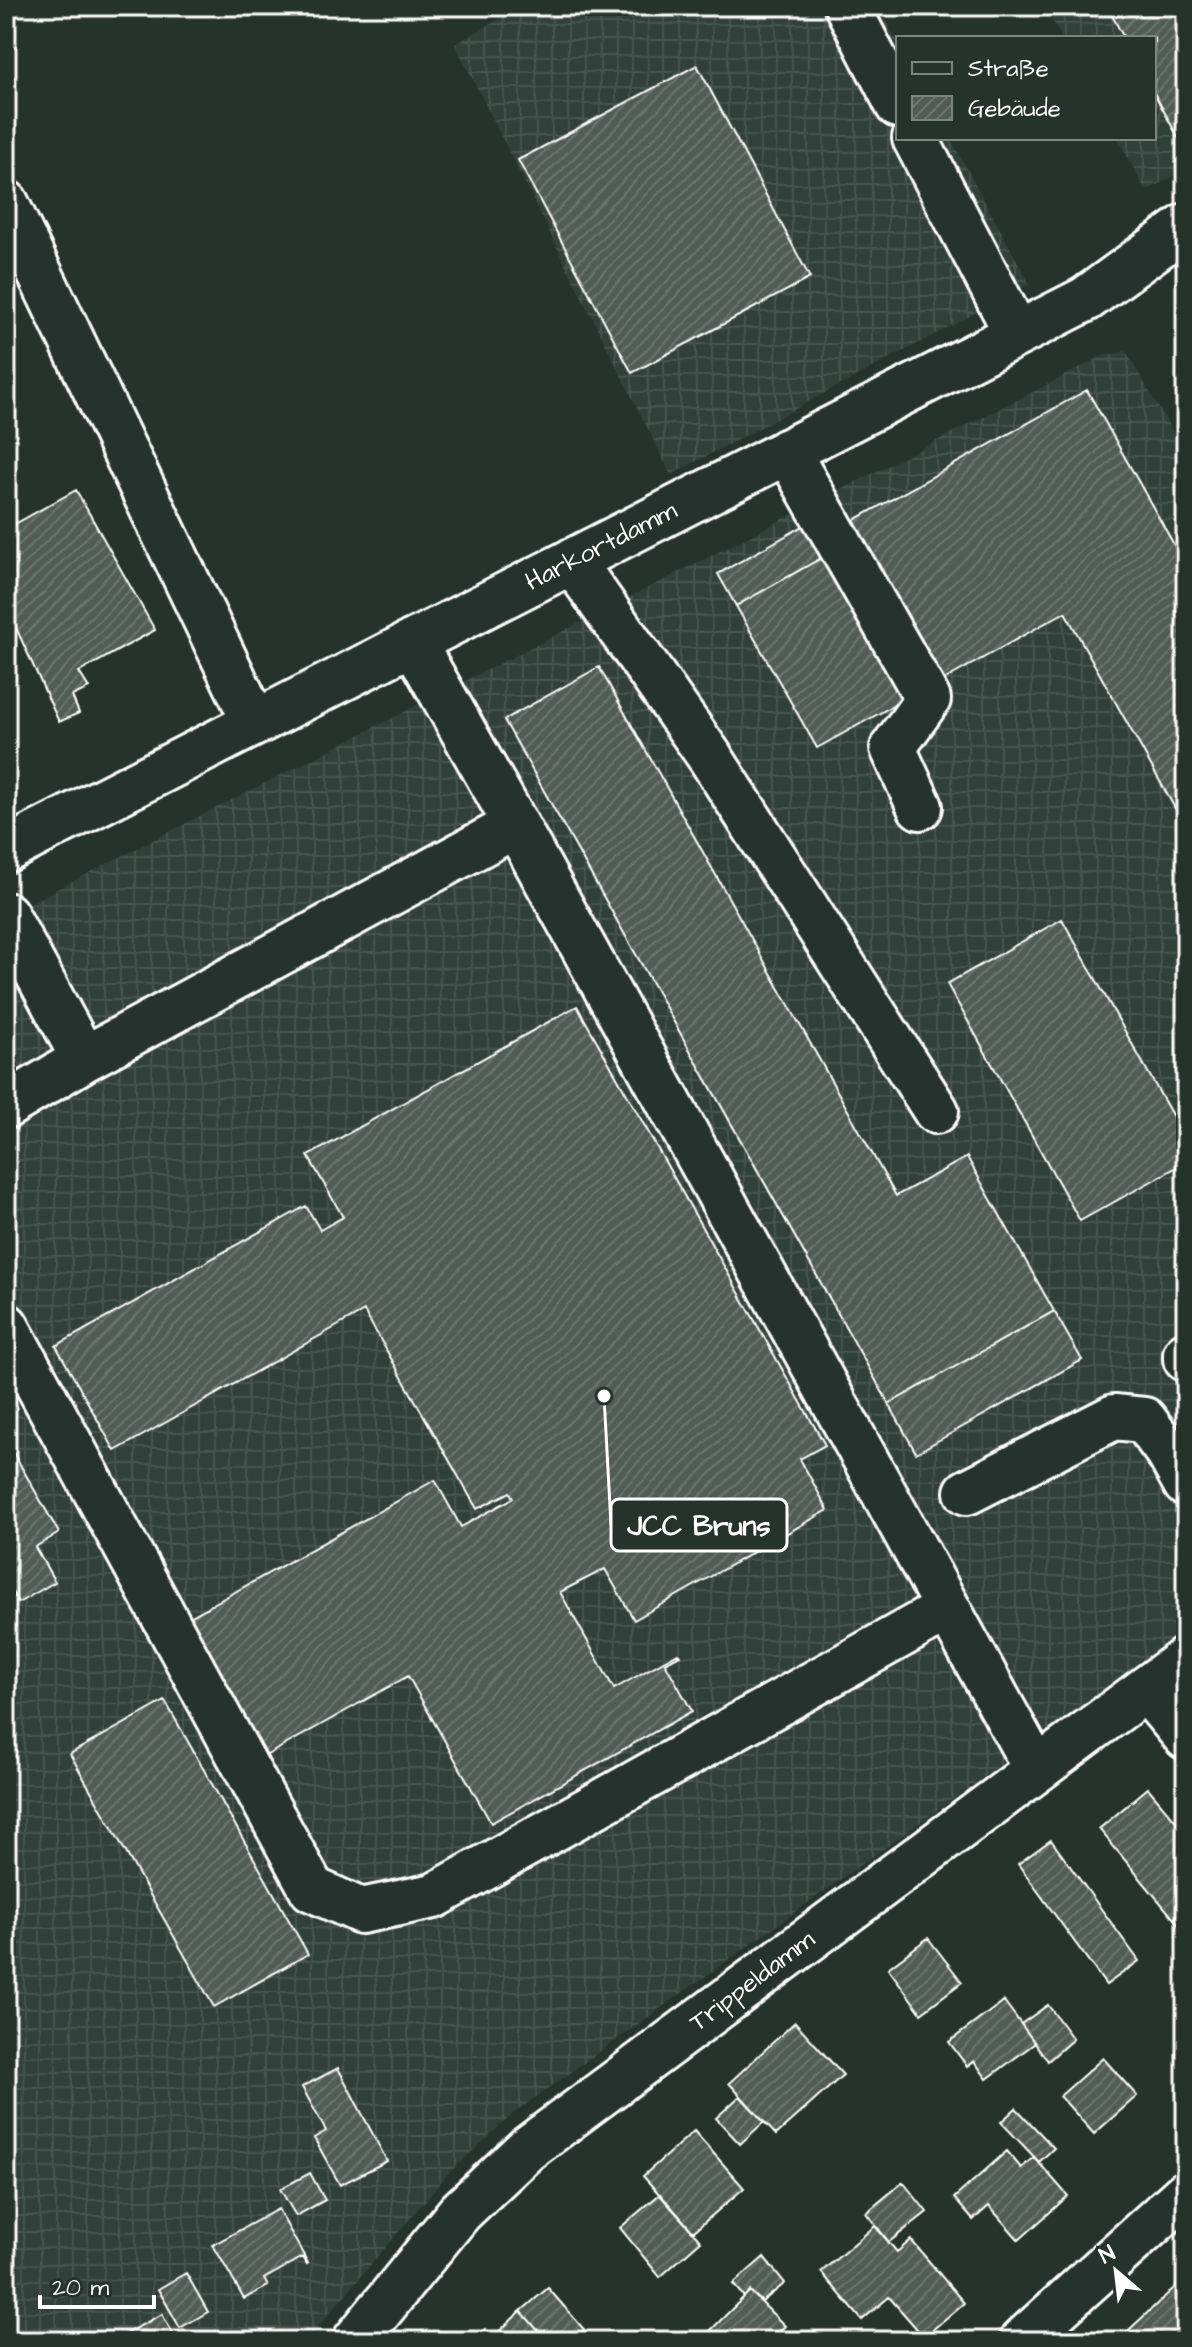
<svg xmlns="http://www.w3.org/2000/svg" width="1192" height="2347" font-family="'Architects Daughter',sans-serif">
  <defs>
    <pattern id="industrial-grid" width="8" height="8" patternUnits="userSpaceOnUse" patternTransform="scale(2)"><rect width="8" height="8" fill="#333f3a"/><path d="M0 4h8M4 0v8" fill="none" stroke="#47524e"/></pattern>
    <pattern id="building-hatch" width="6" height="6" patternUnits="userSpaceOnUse" patternTransform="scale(2)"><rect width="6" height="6" fill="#515c57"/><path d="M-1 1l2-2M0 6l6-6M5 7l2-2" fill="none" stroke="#6b7470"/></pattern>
  </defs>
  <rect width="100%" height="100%" fill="#26332d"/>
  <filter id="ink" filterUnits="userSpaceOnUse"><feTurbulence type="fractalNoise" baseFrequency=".0125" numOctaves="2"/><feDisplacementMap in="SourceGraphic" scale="16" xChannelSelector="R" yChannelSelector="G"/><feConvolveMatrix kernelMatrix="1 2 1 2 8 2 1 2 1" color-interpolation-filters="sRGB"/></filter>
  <g filter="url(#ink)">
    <!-- industrial -->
    <path fill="url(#industrial-grid)" d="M 523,6 L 878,6 L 898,42 L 898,138 L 950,138 L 1030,284 L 671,475 L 455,44 Z
      M 1044,6 L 1186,6 L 1186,170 L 1146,191 L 1117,138 L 1154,138 L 1154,38 L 1062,38 Z
      M 1126,351 L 1186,455 L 1186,1630 L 1124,1677 L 514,2113 L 447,2175 L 306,2341 L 6,2341 L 6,915 L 1103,356 Z"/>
    <!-- building -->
    <path fill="url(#building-hatch)" stroke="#fff" stroke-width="2" d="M 1107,6 L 1186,6 L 1186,152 L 1154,93 L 1154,38 L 1124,38 Z
      M 697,65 L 810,278 L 632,373 L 518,160 Z
      M 1087,390 L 1186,566 L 1186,828 L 1065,612 L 942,681 L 853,521 Z
      M 76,490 L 155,630 L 79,672 L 89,688 L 72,696 L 79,713 L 59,722 L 6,606 L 6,529 Z
      M 805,525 L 823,557 L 736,606 L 718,574 Z
      M 823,557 L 903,700 L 817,748 L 736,606 Z
      M 599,667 L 896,1196 L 967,1157 L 1054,1311 L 889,1404 L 504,720 Z
      M 1062,919 L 1186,1140 L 1186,1162 L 1080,1221 L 947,984 Z
      M 577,1006 L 825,1445 L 800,1459 L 828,1510 L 634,1620 L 605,1569 L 560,1592 L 614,1689 L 678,1653 L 680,1655 L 665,1663 L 692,1711 L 491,1823 L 408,1676 L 260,1759 L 183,1621 L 435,1480 L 461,1527 L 513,1498 L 510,1492 L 477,1509 L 364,1311 L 115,1451 L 56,1346 L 306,1206 L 320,1230 L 343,1217 L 308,1156 Z
      M 1054,1311 L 1082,1360 L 916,1453 L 889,1404 Z
      M 6,1440 L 59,1533 L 35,1547 L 55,1582 L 18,1603 L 6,1581 Z
      M 165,1701 L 308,1954 L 214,2007 L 70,1754 Z
      M 1148,1788 L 1186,1833 L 1186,1908 L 1174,1919 L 1099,1829 Z
      M 1051,1840 L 1139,1961 L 1106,1985 L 1018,1864 Z
      M 1186,1908 L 1186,1934 L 1174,1919 Z
      M 928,1938 L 962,1982 L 921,2013 L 888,1968 Z
      M 1004,2001 L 1035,2043 L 987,2079 L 974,2061 L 967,2066 L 949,2042 Z
      M 1048,2005 L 1073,2039 L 1048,2061 L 1021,2024 Z
      M 795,2022 L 843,2075 L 776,2135 L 729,2083 Z
      M 1103,2058 L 1137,2096 L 1094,2134 L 1060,2096 Z
      M 338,2068 L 387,2161 L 340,2185 L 314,2138 L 326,2131 L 302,2087 Z
      M 740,2096 L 764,2122 L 740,2144 L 716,2118 Z
      M 1016,2108 L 1054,2148 L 1039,2162 L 1001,2122 Z
      M 694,2131 L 744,2188 L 693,2232 L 643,2176 Z
      M 1007,2151 L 1021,2168 L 1034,2157 L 1068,2196 L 1019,2240 L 989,2206 L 973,2220 L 954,2198 Z
      M 310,2173 L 325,2200 L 296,2216 L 280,2189 Z
      M 903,2182 L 927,2212 L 889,2242 L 866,2213 Z
      M 660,2194 L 701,2241 L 660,2277 L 620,2228 Z
      M 278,2209 L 308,2263 L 307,2264 L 303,2257 L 264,2279 L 268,2286 L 244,2299 L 213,2245 Z
      M 875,2226 L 897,2252 L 911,2240 L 964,2303 L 924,2337 L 889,2297 L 862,2320 L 821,2272 Z
      M 764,2257 L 785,2283 L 762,2302 L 750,2291 L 744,2297 L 733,2284 Z
      M 186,2273 L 208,2312 L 180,2328 L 158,2289 Z
      M 1186,2277 L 1186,2341 L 1117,2341 Z
      M 548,2288 L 594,2341 L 547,2341 L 521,2311 Z
      M 750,2291 L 785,2326 L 771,2341 L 700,2341 Z
      M 521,2311 L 547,2341 L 497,2341 L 493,2337 Z
      M 162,2314 L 177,2341 L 112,2341 Z
      M 485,2329 L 497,2341 L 472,2341 Z"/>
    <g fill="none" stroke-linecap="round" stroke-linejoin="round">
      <!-- minor casing -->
      <g stroke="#fff" stroke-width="50">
        <path id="minor" d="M 847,6 L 898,105
          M 915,138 L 1017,334
          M 6,203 L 255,723
          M 787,451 L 928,699 L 893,748 L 920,807
          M 572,561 L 710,757 L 936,1111
          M 413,642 L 516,825 L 1036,1769
          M 6,850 L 1086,299 L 1186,226
          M 6,915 L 84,1059 L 6,1106
          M 84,1059 L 516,825
          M 6,1326 L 312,1889 L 361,1911 L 434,1896 L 947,1609
          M 1186,1354 L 1186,1359
          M 967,1492 L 1114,1417 L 1144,1420 L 1170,1455 L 1186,1484
          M 1146,1689 L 1186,1737
          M 355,2341 L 460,2212 L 527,2149 L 1186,1659
          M 1022,2341 L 1186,2193"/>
      </g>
      <!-- minor -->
      <use href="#minor" stroke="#26332d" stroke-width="44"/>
    </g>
  </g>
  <g text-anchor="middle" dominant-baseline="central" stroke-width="6" stroke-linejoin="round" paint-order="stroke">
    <!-- street labels -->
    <g font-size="26" fill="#fff" stroke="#26332d">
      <text transform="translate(601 546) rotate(-27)">Harkortdamm</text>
      <text transform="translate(752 1981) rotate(-37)">Trippeldamm</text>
    </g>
  </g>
  <!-- callouts -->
  <path fill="none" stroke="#fff" stroke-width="3" d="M604 1396L611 1525"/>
  <circle fill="#fff" stroke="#26332d" stroke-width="3" cx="604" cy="1396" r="8"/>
  <rect fill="#26332d" stroke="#fff" stroke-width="3" x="611" y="1499" width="176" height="52" rx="8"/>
  <g font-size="28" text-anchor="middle" font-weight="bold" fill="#fff">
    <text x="699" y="1535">JCC Bruns</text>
  </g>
  <!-- margin -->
  <rect width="1192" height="2347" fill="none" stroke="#26332d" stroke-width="32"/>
  <rect x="16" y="16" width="1160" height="2315" fill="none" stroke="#fff" stroke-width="3" filter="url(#ink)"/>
  <!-- legend -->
  <rect x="896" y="36" width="260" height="104" fill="#26332d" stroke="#7d8581" stroke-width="2"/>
  <rect x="912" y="62" width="40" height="12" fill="#26332d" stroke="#7d8581" stroke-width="2"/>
  <text x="968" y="76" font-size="24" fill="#ffffff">Straße</text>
  <rect x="912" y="96" width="40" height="24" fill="url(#building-hatch)" stroke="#7d8581" stroke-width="2"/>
  <text x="968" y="116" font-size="24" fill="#ffffff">Gebäude</text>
  <!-- north arrow -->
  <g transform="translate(1116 2271) rotate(332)" stroke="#26332d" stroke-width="6" paint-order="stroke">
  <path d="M0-6L14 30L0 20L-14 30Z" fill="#ffffff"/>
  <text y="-12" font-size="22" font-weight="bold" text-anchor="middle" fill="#ffffff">N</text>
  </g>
  <!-- scale -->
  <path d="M40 2295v12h114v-12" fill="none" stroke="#ffffff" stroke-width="4"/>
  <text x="52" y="2295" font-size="24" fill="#ffffff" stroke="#26332d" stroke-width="6" paint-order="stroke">20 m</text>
</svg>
